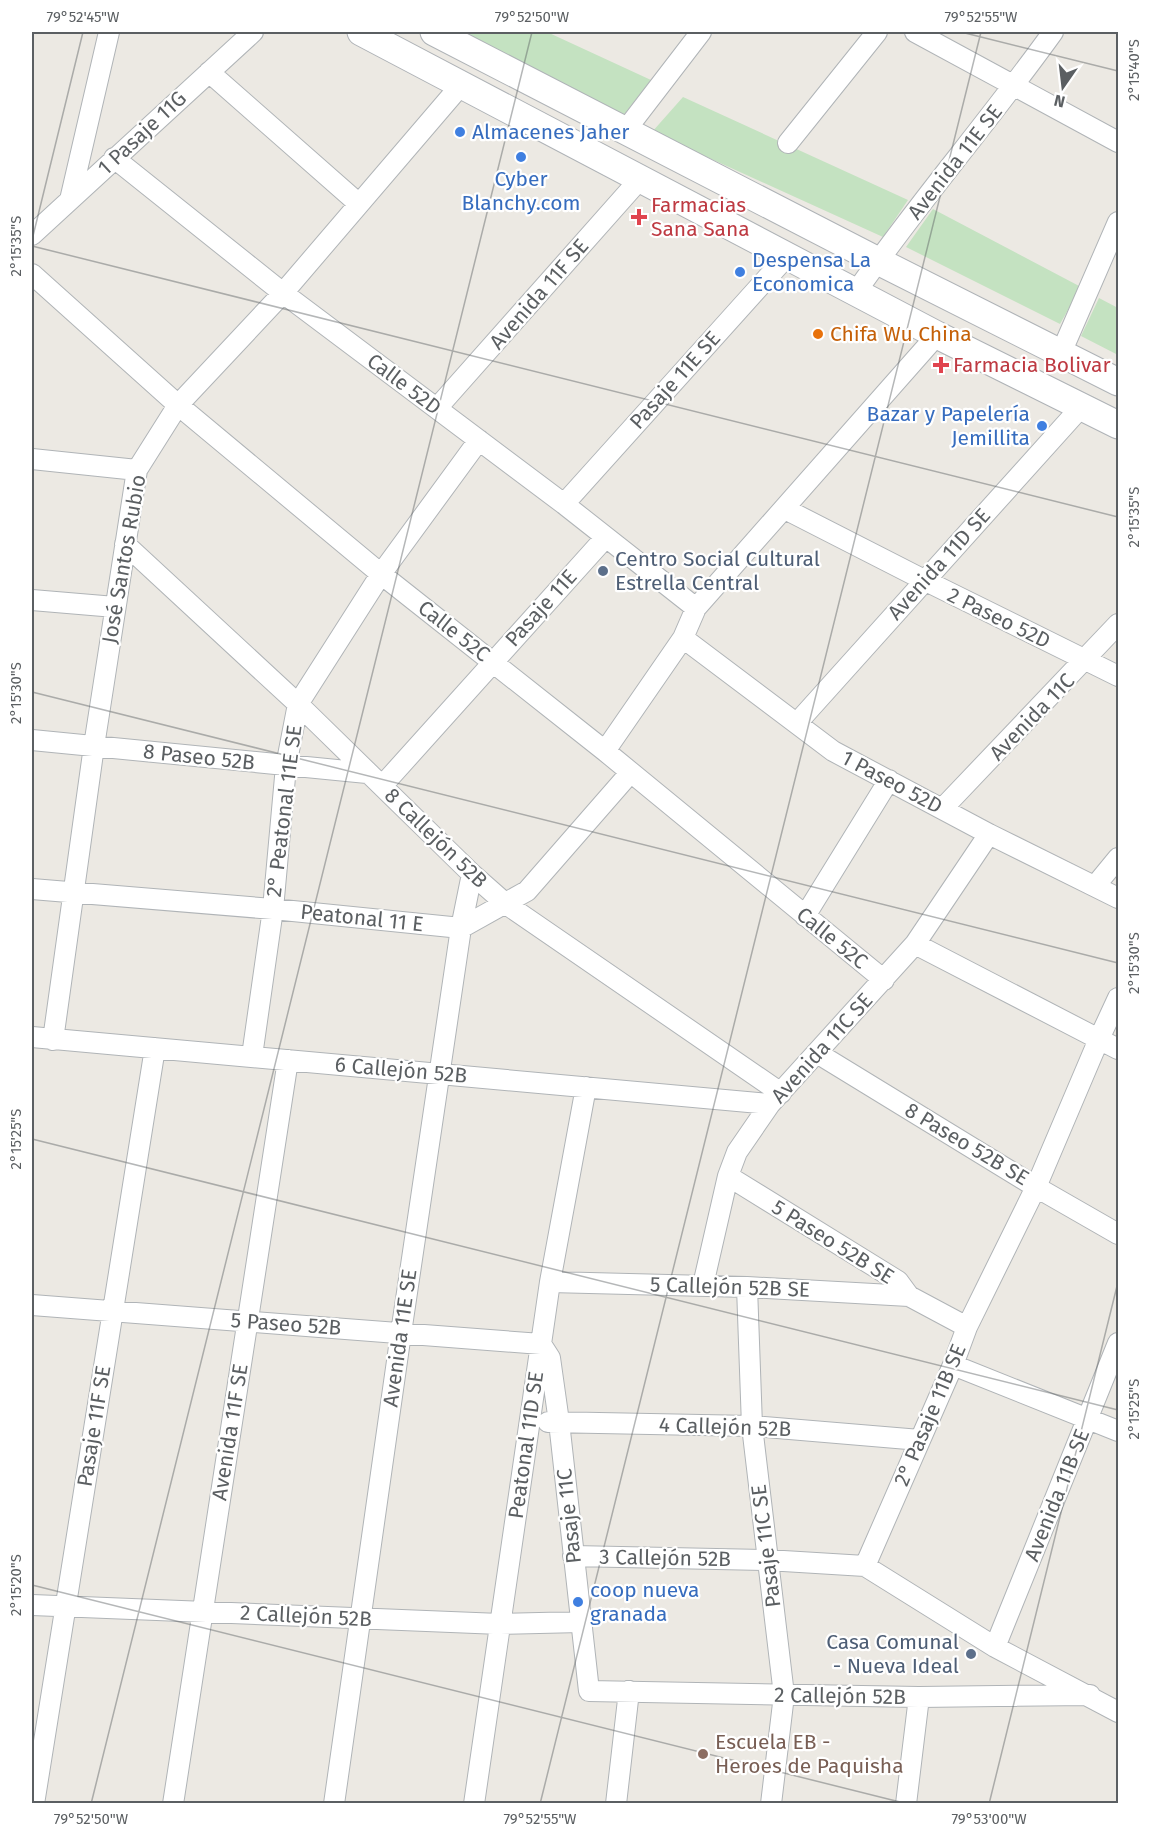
<svg xmlns="http://www.w3.org/2000/svg" width="1150" height="1835" font-family="'Fira Sans',sans-serif">
  <rect width="100%" height="100%" fill="#ece9e3"/>
  <!-- green -->
  <path fill="#c4e2c1" d="M 462,32 L 547,32 L 651,80 L 622,117 Z
    M 683,97 L 908,200 L 883,237 L 652,132 Z
    M 933,209 L 1081,287 L 1060,324 L 906,247 Z
    M 1099,298 L 1118,308 L 1118,355 L 1081,336 Z"/>
  <g fill="none" stroke-linecap="round" stroke-linejoin="round">
    <!-- street casing -->
    <g stroke="#b0b4b7" stroke-width="22">
      <path id="street" d="M 915,32 L 1118,142
        M 209,72 L 359,204
        M 625,131 L 701,32
        M 788,143 L 877,32
        M 114,158 L 283,293 L 564,504 L 696,608
        M 70,200 L 109,32
        M 32,235 L 253,32
        M 32,274 L 178,405 L 381,574 L 605,751 L 884,980
        M 856,292 C 918,203 990,120 1053,32
        M 1061,353 L 1118,222
        M 437,408 L 640,179
        M 32,459 L 137,470
        M 564,504 L 787,256
        M 785,509 L 924,580 L 1118,676
        M 125,544 L 298,704 L 472,874 L 506,904 L 781,1093
        M 32,600 L 115,607
        M 683,638 L 833,751 L 989,834 L 1118,898
        M 797,723 L 1082,406
        M 32,740 L 367,773
        M 605,751 L 683,638 L 696,608 L 937,335
        M 382,786 L 605,538
        M 943,808 L 1118,624
        M 1095,886 L 1118,858
        M 32,889 L 273,909 L 461,928 L 527,891 L 630,773
        M 805,916 L 889,780
        M 915,944 L 1118,1049
        M 32,1037 L 770,1104
        M 53,1040 L 94,746 L 137,470 L 178,405 L 283,293 L 461,85
        M 817,1053 L 1036,1187 L 1118,1234
        M 252,1056 L 273,909 L 286,766 L 298,704 L 381,574 L 479,440
        M 728,1176 L 898,1281 L 909,1296 L 967,1327
        M 550,1282 L 747,1287 L 909,1296
        M 703,1285 L 728,1176 L 737,1152 L 770,1104 L 915,944 L 989,834
        M 747,1287 L 752,1426 L 784,1695 L 771,1804
        M 32,1305 L 541,1344 L 550,1358 L 559,1422 L 589,1691 L 919,1697 L 1090,1695
        M 953,1365 L 1118,1431
        M 548,1422 L 752,1426 L 920,1440
        M 573,1556 L 767,1560 L 865,1566 L 995,1647 L 1118,1712
        M 865,1566 L 953,1365 L 967,1327 L 1036,1187 L 1099,1039 L 1118,998
        M 32,1605 L 500,1624 L 581,1622
        M 995,1647 L 1118,1343
        M 34,1804 L 155,1048
        M 173,1804 L 288,1060
        M 334,1804 L 401,1333 L 461,928 L 472,874
        M 474,1804 L 550,1282 L 586,1087
        M 616,1804 L 629,1691
        M 906,1804 L 919,1697"/>
    </g>
    <!-- secondary casing -->
    <g stroke="#afb3b7" stroke-width="29">
      <path id="secondary" d="M 361,32 L 937,335 L 1118,425
        M 434,32 L 878,261 L 1118,382"/>
    </g>
    <!-- street -->
    <use href="#street" stroke="#fff" stroke-width="20"/>
    <!-- secondary -->
    <use href="#secondary" stroke="#fff" stroke-width="27"/>
  </g>
  <!-- ticks -->
  <path fill="none" stroke="#5b5f62" stroke-width="1.5" stroke-opacity="0.45" d="M 961,32 L 1118,71M 32,240 L 83,32M 32,246 L 1118,517M 32,692 L 1118,963M 32,1139 L 1118,1410M 32,1585 L 908,1804M 91,1804 L 532,32M 540,1804 L 981,32M 989,1804 L 1118,1282"/>
  <!-- markers -->
  <g fill="#3f7fe0" stroke="#fff" stroke-width="2">
    <circle cx="460" cy="132" r="6"/>
    <circle cx="521" cy="157" r="6"/>
    <circle cx="740" cy="272" r="6"/>
    <circle cx="1042" cy="426" r="6"/>
    <circle cx="578" cy="1602" r="6"/>
  </g>
  <g fill="#e0444e" stroke="#fff" stroke-width="2">
    <path d="M636 208h6v6h6v6h-6v6h-6v-6h-6v-6h6z"/>
    <path d="M938 356h6v6h6v6h-6v6h-6v-6h-6v-6h6z"/>
  </g>
  <circle fill="#e8710a" stroke="#fff" stroke-width="2" cx="818" cy="334" r="6"/>
  <g fill="#5c6f8a" stroke="#fff" stroke-width="2">
    <circle cx="603" cy="571" r="6"/>
    <circle cx="971" cy="1654" r="6"/>
  </g>
  <circle fill="#8d6e63" stroke="#fff" stroke-width="2" cx="703" cy="1754" r="6"/>
  <g text-anchor="middle" dominant-baseline="central" stroke-width="4.5" stroke-linejoin="round" paint-order="stroke">
    <!-- shop labels -->
    <g font-size="21" fill="#366cbe" stroke="#fff" text-anchor="start">
      <text x="472" y="132">Almacenes Jaher</text>
      <text x="521" y="179" text-anchor="middle">Cyber<tspan x="521" dy="24">Blanchy.com</tspan></text>
      <text x="752" y="260">Despensa La<tspan x="752" dy="24">Economica</tspan></text>
      <text x="1030" y="414" text-anchor="end">Bazar y Papelería<tspan x="1030" dy="24">Jemillita</tspan></text>
      <text x="590" y="1590">coop nueva<tspan x="590" dy="24">granada</tspan></text>
    </g>
    <!-- street labels -->
    <g font-size="21" fill="#5b5f62" stroke="#fff">
      <text transform="translate(142 133) rotate(-43)">1 Pasaje 11G</text>
      <text transform="translate(955 162) rotate(-52)">Avenida 11E SE</text>
      <text transform="translate(539 294) rotate(-49)">Avenida 11F SE</text>
      <text transform="translate(675 380) rotate(-48)">Pasaje 11E SE</text>
      <text transform="translate(404 384) rotate(37)">Calle 52D</text>
      <text transform="translate(124 559) rotate(-80)">José Santos Rubio</text>
      <text transform="translate(939 564) rotate(-48)">Avenida 11D SE</text>
      <text transform="translate(541 608) rotate(-48)">Pasaje 11E</text>
      <text transform="translate(999 618) rotate(26)">2 Paseo 52D</text>
      <text transform="translate(454 631) rotate(38)">Calle 52C</text>
      <text transform="translate(1032 717) rotate(-46)">Avenida 11C</text>
      <text transform="translate(199 757) rotate(6)">8 Paseo 52B</text>
      <text transform="translate(892 782) rotate(28)">1 Paseo 52D</text>
      <text transform="translate(284 811) rotate(-83)">2° Peatonal 11E SE</text>
      <text transform="translate(436 838) rotate(44)">8 Callejón 52B</text>
      <text transform="translate(362 918) rotate(6)">Peatonal 11 E</text>
      <text transform="translate(832 938) rotate(39)">Calle 52C</text>
      <text transform="translate(822 1048) rotate(-48)">Avenida 11C SE</text>
      <text transform="translate(401 1070) rotate(5)">6 Callejón 52B</text>
      <text transform="translate(967 1144) rotate(31)">8 Paseo 52B SE</text>
      <text transform="translate(833 1242) rotate(32)">5 Paseo 52B SE</text>
      <text transform="translate(730 1287) rotate(2)">5 Callejón 52B SE</text>
      <text transform="translate(286 1324) rotate(4)">5 Paseo 52B</text>
      <text transform="translate(400 1338) rotate(-82)">Avenida 11E SE</text>
      <text transform="translate(930 1415) rotate(-67)">2° Pasaje 11B SE</text>
      <text transform="translate(94 1426) rotate(-81)">Pasaje 11F SE</text>
      <text transform="translate(725 1427) rotate(2)">4 Callejón 52B</text>
      <text transform="translate(230 1432) rotate(-81)">Avenida 11F SE</text>
      <text transform="translate(526 1445) rotate(-82)">Peatonal 11D SE</text>
      <text transform="translate(1057 1495) rotate(-68)">Avenida 11B SE</text>
      <text transform="translate(569 1516) rotate(-96)">Pasaje 11C</text>
      <text transform="translate(766 1546) rotate(-97)">Pasaje 11C SE</text>
      <text transform="translate(665 1558) rotate(1)">3 Callejón 52B</text>
      <text transform="translate(306 1616) rotate(3)">2 Callejón 52B</text>
      <text transform="translate(840 1696) rotate(1)">2 Callejón 52B</text>
    </g>
    <!-- health labels -->
    <g font-size="21" fill="#be3a42" stroke="#fff" text-anchor="start">
      <text x="651" y="205">Farmacias<tspan x="651" dy="24">Sana Sana</tspan></text>
      <text x="953" y="365">Farmacia Bolivar</text>
    </g>
    <!-- food labels -->
    <g font-size="21" fill="#c56008" stroke="#fff" text-anchor="start">
      <text x="830" y="334">Chifa Wu China</text>
    </g>
    <!-- service labels -->
    <g font-size="21" fill="#4e5e75" stroke="#fff" text-anchor="start">
      <text x="615" y="559">Centro Social Cultural<tspan x="615" dy="24">Estrella Central</tspan></text>
      <text x="959" y="1642" text-anchor="end">Casa Comunal<tspan x="959" dy="24">- Nueva Ideal</tspan></text>
    </g>
    <!-- education labels -->
    <g font-size="21" fill="#785e54" stroke="#fff" text-anchor="start">
      <text x="715" y="1742">Escuela EB -<tspan x="715" dy="24">Heroes de Paquisha</tspan></text>
    </g>
  </g>
  <!-- border -->
  <rect width="1150" height="1835" fill="none" stroke="#ffffff" stroke-width="66"/>
  <!-- north arrow -->
  <g transform="translate(1063 87) rotate(194)" stroke="#ffffff" stroke-width="4.5" paint-order="stroke">
  <path d="M0-4.5L10 22L0 15L-10 22Z" fill="#5b5f62"/>
  <text y="-9" font-size="16" font-weight="bold" text-anchor="middle" fill="#5b5f62">N</text>
  </g>
  <rect x="33" y="33" width="1084" height="1769" fill="none" stroke="#5b5f62" stroke-width="2"/>
  <g font-size="15" text-anchor="middle" fill="#5b5f62">
    <text x="83" y="22">79°52'45"W</text>
    <text x="532" y="22">79°52'50"W</text>
    <text x="981" y="22">79°52'55"W</text>
    <text transform="translate(1134 70) rotate(-90)" y="5">2°15'40"S</text>
    <text transform="translate(16 246) rotate(-90)" y="5">2°15'35"S</text>
    <text transform="translate(1134 517) rotate(-90)" y="5">2°15'35"S</text>
    <text transform="translate(16 693) rotate(-90)" y="5">2°15'30"S</text>
    <text transform="translate(1134 963) rotate(-90)" y="5">2°15'30"S</text>
    <text transform="translate(16 1139) rotate(-90)" y="5">2°15'25"S</text>
    <text transform="translate(1134 1409) rotate(-90)" y="5">2°15'25"S</text>
    <text transform="translate(16 1585) rotate(-90)" y="5">2°15'20"S</text>
    <text x="91" y="1824">79°52'50"W</text>
    <text x="540" y="1824">79°52'55"W</text>
    <text x="989" y="1824">79°53'00"W</text>
  </g>
</svg>
